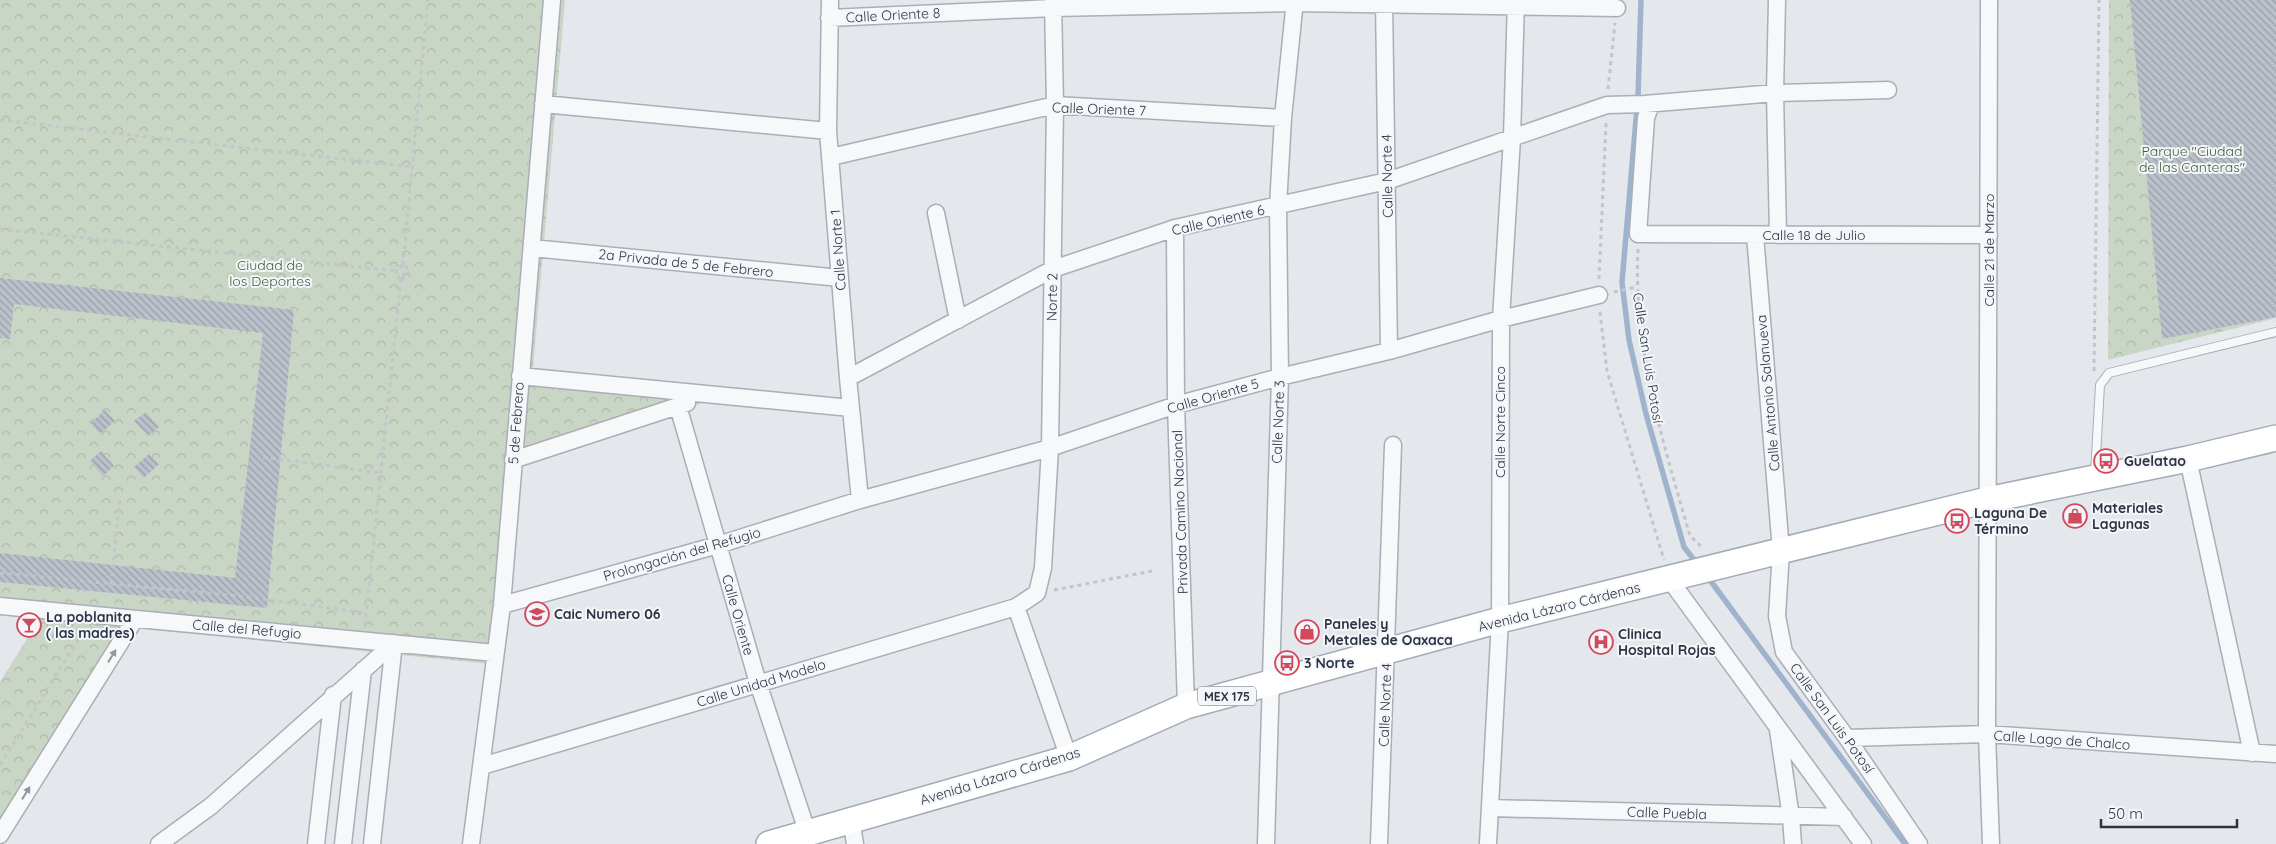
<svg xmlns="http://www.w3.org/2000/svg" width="2276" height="844" font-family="Quicksand,sans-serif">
  <defs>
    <pattern id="park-crowns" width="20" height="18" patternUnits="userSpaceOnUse" patternTransform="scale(1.25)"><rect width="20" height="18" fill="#c9d6c5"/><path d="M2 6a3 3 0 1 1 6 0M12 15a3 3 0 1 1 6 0" fill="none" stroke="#adb8ab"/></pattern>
    <pattern id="building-back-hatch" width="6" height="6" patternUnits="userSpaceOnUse" patternTransform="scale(1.25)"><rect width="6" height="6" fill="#bbc0ca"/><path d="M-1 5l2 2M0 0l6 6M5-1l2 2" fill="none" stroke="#989da6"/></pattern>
  </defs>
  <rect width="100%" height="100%" fill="#e4e7ec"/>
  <!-- park -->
  <path fill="url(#park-crowns)" d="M 0,0 L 565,0 L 533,368 L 714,399 L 518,467 L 499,665 L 136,628 L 0,838 L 0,682 L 40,618 L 0,614 Z
    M 2109,0 L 2276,0 L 2276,318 L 2108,360 Z"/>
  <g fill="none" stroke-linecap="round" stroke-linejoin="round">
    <!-- stream -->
    <path stroke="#9fb4cc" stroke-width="5.5" d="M 1641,0 L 1638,96 L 1622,282 L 1629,340 L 1646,414 L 1684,547 L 1698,565
      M 1707,576 L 1905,844"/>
  </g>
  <!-- building -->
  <path fill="url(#building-back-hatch)" d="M 2130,0 L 2276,0 L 2276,317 L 2162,339 Z
    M 0,278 L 294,310 L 267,608 L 0,582 L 0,553 L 235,578 L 263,333 L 14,304 L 10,339 L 0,338 Z
    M 105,410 L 115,421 L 100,434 L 91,423 Z
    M 146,412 L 159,427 L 148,436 L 134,421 Z
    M 101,451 L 114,466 L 103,476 L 90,461 Z
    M 149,454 L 159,464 L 144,478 L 134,467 Z"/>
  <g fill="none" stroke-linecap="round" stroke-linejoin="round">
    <!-- lane casing -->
    <g stroke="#a9aeb7" stroke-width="10">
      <path id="lane" d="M 2095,474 L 2100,385 L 2109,373 L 2276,332"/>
    </g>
    <!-- street casing -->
    <g stroke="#a9aeb7" stroke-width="19">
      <path id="street" d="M 830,0 L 828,131 L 848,378 L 860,500
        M 1384,0 L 1389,351
        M 1777,0 L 1775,93 L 1778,235
        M 1989,0 L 1987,734 L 1991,844
        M 829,18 L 1053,8 L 1295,3 L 1617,8
        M 543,104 L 828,131
        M 1651,104 L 1646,118 L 1638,234 L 1989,235
        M 831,157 L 1055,105 L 1283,118
        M 936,213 L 958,320
        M 1175,228 L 1176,405 L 1186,706
        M 1755,235 L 1781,551 L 1777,616 L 1784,652 L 1847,738 L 1919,844
        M 532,248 L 840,278
        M 520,376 L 851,408
        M 848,378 L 1053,269 L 1175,228 L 1387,181 L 1607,105 L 1645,104 L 1775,93 L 1888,90
        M 678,406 L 758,683 L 804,822
        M 2188,459 L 2252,753
        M 513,460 L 687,403
        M 1670,580 L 1863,844
        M 502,605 L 718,545 L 860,500 L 1050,448 L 1176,405 L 1280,377 L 1389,351 L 1501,319 L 1599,295
        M 0,606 L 495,653
        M 1016,607 L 1069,758
        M 1778,730 L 1791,817 L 1793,844
        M 1847,738 L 1987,734 L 2276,754
        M 482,766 L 1016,607 L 1037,593 L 1043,568 L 1050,448 L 1055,105 L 1053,0
        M 1490,808 L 1844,817
        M 851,819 L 855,844
        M 0,835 L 135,619
        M 159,844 L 211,806 L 394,643
        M 316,844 L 333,695
        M 343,844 L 363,670
        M 372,844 L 394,643
        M 471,844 L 502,605 L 552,0
        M 1266,844 L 1280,377 L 1278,206 L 1283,118 L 1295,0
        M 1379,844 L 1393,445
        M 1488,844 L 1500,620 L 1501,319 L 1512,138 L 1516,0"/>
    </g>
    <!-- primary casing -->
    <g stroke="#a3abb8" stroke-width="28">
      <path id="primary" d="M 769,844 L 1069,758 L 1186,706 L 1500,620 L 1987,500 L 2188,459 L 2276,438"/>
    </g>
    <!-- path -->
    <path stroke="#c2c5cb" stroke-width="3" stroke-dasharray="4 4" stroke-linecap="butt" d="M 1608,89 L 1615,23
      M 0,120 L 413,167
      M 0,229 L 396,271
      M 1638,249 C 1633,348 1663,442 1690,536 L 1703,548
      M 403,265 L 428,0
      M 401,279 L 408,276 L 409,269 L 403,265
      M 401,279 L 396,275 L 397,268 L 403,265
      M 1599,279 L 1606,123
      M 1614,292 L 1636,287
      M 1600,312 L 1607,371 L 1664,560
      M 2094,371 L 2099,0
      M 263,457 L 381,473
      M 0,573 L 247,597 L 366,613
      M 111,584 L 120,496
      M 1054,590 L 1152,571
      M 365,625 L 401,279
      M 0,765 L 84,630"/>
    <!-- lane -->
    <use href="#lane" stroke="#f7f8fa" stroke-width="8"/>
    <!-- street -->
    <use href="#street" stroke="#f7f8fa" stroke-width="16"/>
    <!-- primary -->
    <use href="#primary" stroke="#fff" stroke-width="25"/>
  </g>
  <!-- one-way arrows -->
  <defs><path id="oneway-solid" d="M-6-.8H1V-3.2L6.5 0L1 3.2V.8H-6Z" transform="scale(1.25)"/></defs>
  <g fill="#9196a0">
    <use href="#oneway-solid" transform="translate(112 656) rotate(-58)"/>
    <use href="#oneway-solid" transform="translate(26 793) rotate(-58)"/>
  </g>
  <!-- icons -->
  <defs>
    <g id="bus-ring" transform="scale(1.25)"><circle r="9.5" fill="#f4f6f9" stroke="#d1495b" stroke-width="1.5"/><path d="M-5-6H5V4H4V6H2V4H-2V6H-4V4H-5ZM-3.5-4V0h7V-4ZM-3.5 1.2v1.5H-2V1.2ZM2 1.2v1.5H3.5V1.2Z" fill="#d1495b"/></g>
    <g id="shop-ring" transform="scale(1.25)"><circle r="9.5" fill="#f4f6f9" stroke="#d1495b" stroke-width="1.5"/><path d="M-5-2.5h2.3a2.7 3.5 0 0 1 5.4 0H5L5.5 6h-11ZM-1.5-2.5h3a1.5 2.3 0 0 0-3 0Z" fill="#d1495b"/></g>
    <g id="school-ring" transform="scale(1.25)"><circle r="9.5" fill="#f4f6f9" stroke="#d1495b" stroke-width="1.5"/><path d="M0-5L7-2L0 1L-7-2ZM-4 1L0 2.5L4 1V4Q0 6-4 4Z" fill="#d1495b"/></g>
    <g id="bar-ring" transform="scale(1.25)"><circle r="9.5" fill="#f4f6f9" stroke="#d1495b" stroke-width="1.5"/><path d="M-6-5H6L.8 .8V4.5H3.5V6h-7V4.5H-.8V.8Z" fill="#d1495b"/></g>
    <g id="hospital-ring" transform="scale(1.25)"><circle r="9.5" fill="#f4f6f9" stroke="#d1495b" stroke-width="1.5"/><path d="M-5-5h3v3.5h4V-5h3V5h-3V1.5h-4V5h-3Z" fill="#d1495b"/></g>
  </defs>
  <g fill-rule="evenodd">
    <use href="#bus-ring" x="2106" y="461"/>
    <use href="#shop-ring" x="2075" y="516"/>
    <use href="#bus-ring" x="1957" y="521"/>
    <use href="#school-ring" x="537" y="614"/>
    <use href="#bar-ring" x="29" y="625"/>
    <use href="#shop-ring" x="1307" y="632"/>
    <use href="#hospital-ring" x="1601" y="642"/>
    <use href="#bus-ring" x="1287" y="663"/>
  </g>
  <g text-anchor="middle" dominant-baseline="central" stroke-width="4" stroke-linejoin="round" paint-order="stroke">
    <!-- shield labels -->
    <rect fill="#f4f6f9" stroke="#676e7b" stroke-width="1" x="1198" y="686.5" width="58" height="19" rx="4"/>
    <g font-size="12" font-weight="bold" fill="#2b3445">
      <text x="1227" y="696">MEX 175</text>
    </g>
    <!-- street labels -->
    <g font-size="14" fill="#2b3445" stroke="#f4f6f9">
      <text transform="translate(893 15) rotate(-3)">Calle Oriente 8</text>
      <text transform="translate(1099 109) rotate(2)">Calle Oriente 7</text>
      <text transform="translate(1387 176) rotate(-91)">Calle Norte 4</text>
      <text transform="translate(1218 220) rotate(-13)">Calle Oriente 6</text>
      <text x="1814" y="235">Calle 18 de Julio</text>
      <text transform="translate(838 250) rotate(-94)">Calle Norte 1</text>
      <text transform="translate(1989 250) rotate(-90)">Calle 21 de Marzo</text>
      <text transform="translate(686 263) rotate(6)">2a Privada de 5 de Febrero</text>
      <text transform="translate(1052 297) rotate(-89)">Norte 2</text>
      <text transform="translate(1648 358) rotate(81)">Calle San Luis Potosí</text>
      <text transform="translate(1768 393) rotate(-95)">Calle Antonio Salanueva</text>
      <text transform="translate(1213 396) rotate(-16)">Calle Oriente 5</text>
      <text transform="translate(1278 422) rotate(-88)">Calle Norte 3</text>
      <text transform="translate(1500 422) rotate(-90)">Calle Norte Cinco</text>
      <text transform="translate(516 423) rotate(-86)">5 de Febrero</text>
      <text transform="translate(1180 512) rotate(-92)">Privada Camino Nacional</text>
      <text transform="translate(682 554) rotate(-16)">Prolongación del Refugio</text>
      <text transform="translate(1559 607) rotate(-14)">Avenida Lázaro Cárdenas</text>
      <text transform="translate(738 615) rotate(74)">Calle Oriente</text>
      <text transform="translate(247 629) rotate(5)">Calle del Refugio</text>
      <text transform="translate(761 683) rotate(-17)">Calle Unidad Modelo</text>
      <text transform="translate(1385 705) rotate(-88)">Calle Norte 4</text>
      <text transform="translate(1832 718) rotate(54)">Calle San Luis Potosí</text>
      <text transform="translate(2062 740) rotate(4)">Calle Lago de Chalco</text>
      <text transform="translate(1000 776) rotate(-17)">Avenida Lázaro Cárdenas</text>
      <text transform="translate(1667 813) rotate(2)">Calle Puebla</text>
    </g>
    <!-- park labels -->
    <g font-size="14" fill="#3f6138" stroke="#f4f6f9">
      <text x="2192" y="151">Parque "Ciudad<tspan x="2192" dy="16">de las Canteras"</tspan></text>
      <text x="270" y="265">Ciudad de<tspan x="270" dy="16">los Deportes</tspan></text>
    </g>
    <!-- poi labels -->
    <g font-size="14" font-weight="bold" fill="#2b3445" stroke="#f4f6f9" text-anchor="start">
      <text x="2124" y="461">Guelatao</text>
      <text x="2092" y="508">Materiales<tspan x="2092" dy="16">Lagunas</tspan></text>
      <text x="1974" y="513">Laguna De<tspan x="1974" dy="16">Término</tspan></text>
      <text x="554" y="614">Caic Numero 06</text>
      <text x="46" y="617">La poblanita<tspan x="46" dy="16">( las madres)</tspan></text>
      <text x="1324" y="624">Paneles y<tspan x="1324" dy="16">Metales de Oaxaca</tspan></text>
      <text x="1618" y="634">Clinica<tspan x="1618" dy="16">Hospital Rojas</tspan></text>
      <text x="1304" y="663">3 Norte</text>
    </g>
  </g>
  <!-- scale -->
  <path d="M2101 819v8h136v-8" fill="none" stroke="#2b3445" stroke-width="2.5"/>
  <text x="2108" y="819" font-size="15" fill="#2b3445" stroke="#f4f6f9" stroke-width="4" paint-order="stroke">50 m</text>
</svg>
